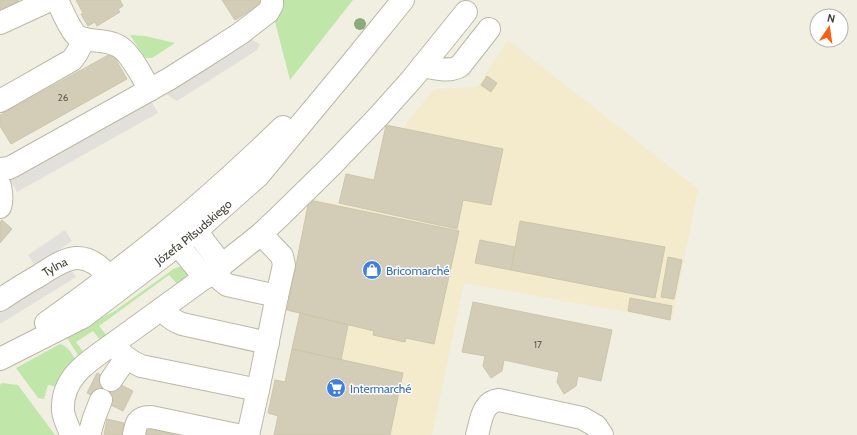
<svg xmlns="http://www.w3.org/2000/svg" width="857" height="435" font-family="Cabin,sans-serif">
  <rect width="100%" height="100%" fill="#f1efe2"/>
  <!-- commercial -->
  <path fill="#f4eacc" d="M 508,40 L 698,189 L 672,320 L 464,283 L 432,435 L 390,435 L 341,360 L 348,325 L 374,331 L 374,335 L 405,342 L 406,338 L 434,344 L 459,231 L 309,200 L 310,198 L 456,229 L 463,200 L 491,205 L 503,149 L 403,128 L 434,89 L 477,87 Z"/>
  <!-- green -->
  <path fill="#c0e6aa" d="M 277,0 L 353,0 L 290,80 L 273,14 Z
    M 130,35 L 145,36 L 175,43 L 152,58 L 146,58 L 144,56 Z
    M 182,266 L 193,272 L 178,285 L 169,275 L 99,326 L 108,337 L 101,341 L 93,331 L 76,342 L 85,354 L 80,358 L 65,335 L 113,312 L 168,273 L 173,269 Z
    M 60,344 C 68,346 72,354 76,360 L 58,387 L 48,385 L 44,399 L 38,398 L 16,368 Z
    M 2,383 L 18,385 L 55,435 L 0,435 L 0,385 Z"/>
  <!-- parking -->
  <path fill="#e1e0db" d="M 248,38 L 260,44 L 257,50 L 177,101 L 163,92 Z
    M 151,101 L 158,113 L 17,192 L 10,180 Z
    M 65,230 L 72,241 L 35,266 L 28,255 Z
    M 68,265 L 76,277 L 0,324 L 0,307 Z"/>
  <!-- building -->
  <path fill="#d3cdb8" stroke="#cdc6ab" d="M 0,0 L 18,0 L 20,5 L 0,14 Z
    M 76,0 L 120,0 L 123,6 L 118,9 L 120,12 L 97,26 L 95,22 L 88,26 L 81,14 L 83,13 Z
    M 222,0 L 259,0 L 261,4 L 235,20 Z
    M 112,53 L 127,79 L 11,144 L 0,126 L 0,115 Z
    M 487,76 L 497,83 L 491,92 L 481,85 Z
    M 386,125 L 503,149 L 491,205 L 463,200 L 457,229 L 339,203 L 346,174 L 374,180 Z
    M 309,200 L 459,231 L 434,344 L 406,338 L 405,342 L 373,335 L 374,331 L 287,310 Z
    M 2,220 L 12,229 L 0,243 L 0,222 Z
    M 520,221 L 665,247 L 655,298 L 511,270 Z
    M 480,240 L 515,247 L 511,270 L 475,263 Z
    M 668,257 L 682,260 L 674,299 L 661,297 Z
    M 630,298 L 672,306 L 670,320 L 628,311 Z
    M 473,302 L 612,330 L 601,381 L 578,376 L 576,386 L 564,394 L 557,382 L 559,372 L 504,360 L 502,371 L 491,378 L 483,366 L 485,356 L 462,352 Z
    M 300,313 L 348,325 L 341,360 L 292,349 Z
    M 292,349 L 403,373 L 390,435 L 274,435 L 278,416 L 268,413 L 275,380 L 285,382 Z
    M 97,373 L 133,391 L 123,411 L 87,393 Z
    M 107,419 L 124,423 L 122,435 L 104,435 Z
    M 147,428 L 180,435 L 145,435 Z"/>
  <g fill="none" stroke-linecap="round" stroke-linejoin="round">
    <!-- minor casing -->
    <g stroke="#bcb8a5" stroke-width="24">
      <g id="minor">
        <path d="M 57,0 C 62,10 69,28 76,35 C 85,43 107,38 120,47 C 132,55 142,77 150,90"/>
        <path d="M 0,23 L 50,0"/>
        <path d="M 422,66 C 434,68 449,73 460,66 L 489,29"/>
        <path d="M 0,101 L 72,60 L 77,53 L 84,39"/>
        <path d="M 0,169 L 9,168 L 13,166 L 169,79 L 204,57 L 241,33 L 268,12 L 272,5 L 272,0"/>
        <path d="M 0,186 C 1,193 3,199 0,207"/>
        <path d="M 183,226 L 196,231 L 222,265"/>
        <path d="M 177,230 L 178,245 L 205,278"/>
        <path d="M 261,234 L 282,256 L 284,265 L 277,296"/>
        <path d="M 213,272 L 222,281 L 227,285 L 277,296 L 258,390 L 141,366 C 129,361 121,355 113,344 L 222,265 L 261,234 L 280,216 L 331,166 L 378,117 L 412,79 L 466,12"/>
        <path id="s1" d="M 0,300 C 13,291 26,283 40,275 C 67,257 85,247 109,277"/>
        <path d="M 162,309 C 167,316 174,321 182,324 L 268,343"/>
        <path d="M 46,323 C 98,286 149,247 198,205 C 227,180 255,154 283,127"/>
        <path id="s2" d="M 0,359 L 83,317 L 178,245 L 196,231 L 258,176 L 351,64 L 403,0"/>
        <path d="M 111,380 L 126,358"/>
        <path d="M 71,435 C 69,427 64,420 63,411 C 61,377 89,361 113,344"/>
        <path d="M 89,435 L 94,418 L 101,400"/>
        <path d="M 134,435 C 136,423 137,417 151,417 L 237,435"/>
        <path d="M 248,435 L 258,390"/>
        <path d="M 477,435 C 481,421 482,402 499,400 L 582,418 L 596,426 L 602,435"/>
      </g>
    </g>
    <!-- minor -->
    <use href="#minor" stroke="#fff" stroke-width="22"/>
  </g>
  <!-- trees -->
  <circle fill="#8aab7b" cx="360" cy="24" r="6"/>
  <!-- icons -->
  <defs>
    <g id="shop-disc" transform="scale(1)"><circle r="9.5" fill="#3f7fe0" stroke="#fff"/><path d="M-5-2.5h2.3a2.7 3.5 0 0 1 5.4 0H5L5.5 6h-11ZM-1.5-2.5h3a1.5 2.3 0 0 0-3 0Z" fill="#fff"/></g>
    <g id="supermarket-disc" transform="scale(1)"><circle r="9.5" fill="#3f7fe0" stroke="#fff"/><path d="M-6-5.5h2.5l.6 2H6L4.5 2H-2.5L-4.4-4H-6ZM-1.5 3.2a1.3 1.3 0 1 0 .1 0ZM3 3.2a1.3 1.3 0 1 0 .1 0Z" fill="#fff"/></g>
  </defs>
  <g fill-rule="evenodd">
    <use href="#shop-disc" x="372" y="270"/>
    <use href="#supermarket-disc" x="336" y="388"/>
  </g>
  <g text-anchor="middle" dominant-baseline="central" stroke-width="3" stroke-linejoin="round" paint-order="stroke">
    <!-- number labels -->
    <g font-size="10" fill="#666254">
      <text x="63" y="97">26</text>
      <text x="538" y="344">17</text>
    </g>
    <!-- street labels -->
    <g font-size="12" fill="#423f33" stroke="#fff">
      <text stroke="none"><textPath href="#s2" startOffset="232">Józefa Piłsudskiego</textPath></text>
      <text stroke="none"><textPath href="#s1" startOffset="64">Tylna</textPath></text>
    </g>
    <!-- shop labels -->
    <g font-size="12" fill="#366cbe" stroke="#fff" text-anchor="start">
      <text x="386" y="270">Bricomarché</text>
      <text x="350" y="388">Intermarché</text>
    </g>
  </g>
  <!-- north arrow -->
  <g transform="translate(829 28) rotate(13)"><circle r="19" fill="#ffffff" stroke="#b3b2ad"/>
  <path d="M0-3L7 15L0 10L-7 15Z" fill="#f95e11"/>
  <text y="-6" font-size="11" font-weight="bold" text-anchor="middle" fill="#423f33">N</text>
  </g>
</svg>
